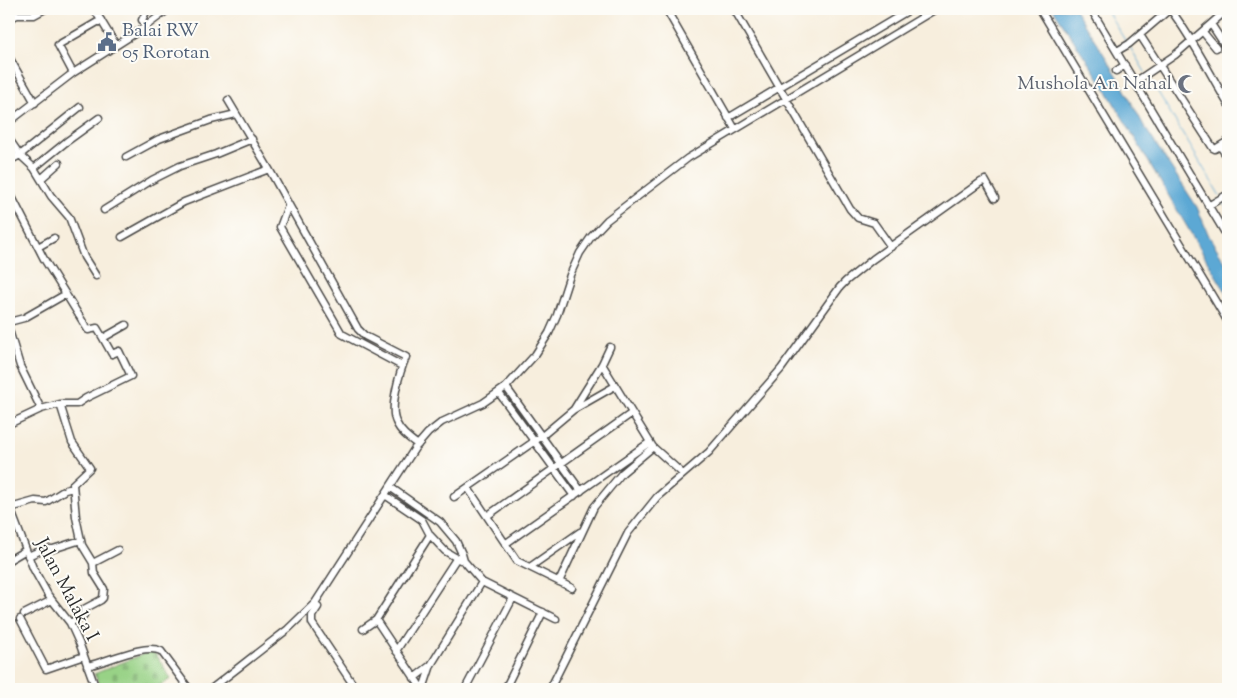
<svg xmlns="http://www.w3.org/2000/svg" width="1237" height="698" font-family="'Sorts Mill Goudy',serif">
  <defs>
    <pattern id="cemetery-stones" width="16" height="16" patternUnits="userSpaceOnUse" patternTransform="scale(1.25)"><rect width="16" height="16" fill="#98d286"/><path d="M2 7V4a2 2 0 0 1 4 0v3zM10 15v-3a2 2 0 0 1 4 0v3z" fill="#83b474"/></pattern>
  </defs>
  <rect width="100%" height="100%" fill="#fdfcf7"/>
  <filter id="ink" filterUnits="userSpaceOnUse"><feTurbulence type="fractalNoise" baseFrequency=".02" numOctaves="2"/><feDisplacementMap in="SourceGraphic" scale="10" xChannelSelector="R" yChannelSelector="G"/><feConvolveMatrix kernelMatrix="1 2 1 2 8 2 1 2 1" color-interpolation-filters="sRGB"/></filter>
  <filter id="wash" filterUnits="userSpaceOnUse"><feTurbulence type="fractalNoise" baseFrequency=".0096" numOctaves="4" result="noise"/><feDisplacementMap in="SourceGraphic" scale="20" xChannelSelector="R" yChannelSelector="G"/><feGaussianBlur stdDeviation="1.12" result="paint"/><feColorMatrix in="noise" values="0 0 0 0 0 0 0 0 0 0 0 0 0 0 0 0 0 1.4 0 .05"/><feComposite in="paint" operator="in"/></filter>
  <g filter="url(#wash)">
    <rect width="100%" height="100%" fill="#f7eedd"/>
    <!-- cemetery -->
    <path fill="url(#cemetery-stones)" stroke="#627e58" d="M 153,650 L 171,679 L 153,689 L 102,689 L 94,674 Z"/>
    <!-- water -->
    <path fill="#5ba8d4" stroke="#436a80" d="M 1053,9 L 1075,9 L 1117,75 L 1144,126 L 1197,207 L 1209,236 L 1228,267 L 1228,296 L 1105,88 Z"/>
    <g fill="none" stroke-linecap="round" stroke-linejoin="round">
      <!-- stream -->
      <path stroke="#5ba8d4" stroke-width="1" d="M 1106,9 L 1126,42
        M 1130,47 L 1145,72
        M 1149,77 L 1220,196
        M 1223,201 L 1228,210"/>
    </g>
  </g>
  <g filter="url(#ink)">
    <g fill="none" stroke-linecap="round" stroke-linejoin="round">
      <!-- minor casing -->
      <g stroke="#4a4846" stroke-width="9">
        <path id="minor" d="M 94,9 L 116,45
          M 143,9 L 146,12 L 142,20 L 147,26
          M 666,9 L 735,129
          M 734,9 L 850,209 L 858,218 L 874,223 L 891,247
          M 1040,9 L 1228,322
          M 1091,9 L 1228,238
          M 9,19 L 17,15 L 34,15 L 45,9
          M 1211,24 L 1228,50
          M 1203,32 L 1216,48
          M 1140,35 L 1213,148 L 1215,149 L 1228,141
          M 1117,51 L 1129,44 L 1170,9 C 1193,39 1209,72 1228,104
          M 9,57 L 35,103
          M 1116,71 L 1125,65
          M 73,73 L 58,45 L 101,20
          M 1135,82 L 1175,55 L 1228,9
          M 228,100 L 269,169 L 358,329 L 365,336 L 406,357 C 400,371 389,408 396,422 C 400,432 410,439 418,445
          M 728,118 L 911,9
          M 9,122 L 73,73 L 142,29 L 169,9
          M 9,139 L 20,155 L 34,168 L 51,196 L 69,217 L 84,257 L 96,276
          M 1220,146 L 1228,158
          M 126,157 L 159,139 L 211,120 L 236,114
          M 9,161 L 20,155 L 80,107
          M 34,168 L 66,142 L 99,118
          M 41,179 L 59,163
          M 9,191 L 44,259 L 88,330 L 97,328 L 103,338 L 126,325
          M 288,206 L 280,227 L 342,334 L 402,366
          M 1208,206 L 1228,194
          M 104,210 L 152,180 L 180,166 L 216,154 L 252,139
          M 122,237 L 184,202 L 269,169
          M 38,247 L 54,238
          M 9,322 L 24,318 L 66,294
          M 9,330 L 20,366 L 41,409
          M 602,364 L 653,447 L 683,474
          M 506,387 L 581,491
          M 499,393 L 574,496
          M 60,404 L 72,442 L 90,468 L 73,484 L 76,517 L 82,545 L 93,563 L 94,573 L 104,589 L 103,598 L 101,600 L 84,609 L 84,615 L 70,623
          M 574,409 L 602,364 L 610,347
          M 9,424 L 41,409 L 60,404 L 77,404 L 86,398 L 131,376 L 119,351 L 112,354 L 103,338
          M 390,487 L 440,522 L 456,541 L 462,554 L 464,561 L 482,582 L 556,619
          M 468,488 L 517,561 L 572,588
          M 385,495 L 422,520 L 430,535 L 445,551 L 460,560
          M 454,497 L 542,436 L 573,410 L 615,386
          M 9,505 L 33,568 L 48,595 L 70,623 L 80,645 L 96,689
          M 10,508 L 35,501 L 46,502 L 65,490 L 73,488
          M 487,516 L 632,413
          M 505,544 L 650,442
          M 28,556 L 44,549 L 53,549 L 81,540
          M 9,560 L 26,550
          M 93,563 L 118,550
          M 530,567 L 580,532
          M 559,582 L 594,507 L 622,473 L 653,447
          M 318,607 L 312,616 L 312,623 L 356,689
          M 24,614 L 52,600
          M 20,619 L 46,669 L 84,656
          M 376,620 L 422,689
          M 363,629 L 376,620 L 430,535
          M 396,651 L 456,559 L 462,554
          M 87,666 C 107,662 144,643 161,651 L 189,689
          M 414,678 L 431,665
          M 211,689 L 288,629 L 315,603 L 415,448 L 428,433 L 442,422 L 483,403 L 506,387 L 535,355 L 549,333 L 557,315 L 570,275 L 580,253 L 591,237 L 607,220 L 688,158 L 936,9
          M 423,689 L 431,665 L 482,582
          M 465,689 L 513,598
          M 505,689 L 543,612
          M 550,689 L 628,533 L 657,497 L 709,452 L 781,369 L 840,287 L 846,281 L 873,259 L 981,182 L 985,180 L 995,198"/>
      </g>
      <!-- minor -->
      <use href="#minor" stroke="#fff" stroke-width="6"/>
    </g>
  </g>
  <!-- icons -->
  <defs>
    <g id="civic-bare" transform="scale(1.5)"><path d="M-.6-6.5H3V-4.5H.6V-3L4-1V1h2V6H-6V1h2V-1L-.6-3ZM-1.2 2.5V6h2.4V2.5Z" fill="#5c6f8a" stroke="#fdfcf7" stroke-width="2.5" paint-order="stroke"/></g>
    <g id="mosque-bare" transform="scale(1.5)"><path d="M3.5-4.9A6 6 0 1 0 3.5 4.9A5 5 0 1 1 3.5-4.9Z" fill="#6b7280" stroke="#fdfcf7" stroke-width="2.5" paint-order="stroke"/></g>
  </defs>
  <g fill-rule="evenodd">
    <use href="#civic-bare" x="107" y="42"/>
    <use href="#mosque-bare" x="1187" y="84"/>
  </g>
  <g text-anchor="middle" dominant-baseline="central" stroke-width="4" stroke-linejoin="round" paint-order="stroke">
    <!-- service labels -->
    <g font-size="19" fill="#4e5e75" stroke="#fdfcf7" text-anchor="start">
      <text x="122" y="31">Balai RW<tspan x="122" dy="22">05 Rorotan</tspan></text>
    </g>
    <!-- worship labels -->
    <g font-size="19" fill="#5b616d" stroke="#fdfcf7" text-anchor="end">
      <text x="1172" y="84">Mushola An Nahal</text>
    </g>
    <!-- street labels -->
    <g font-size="19" fill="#2b2b2b" stroke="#fdfcf7">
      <text transform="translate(66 590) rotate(62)">Jalan Malaka I</text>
    </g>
  </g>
  <!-- margin -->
  <rect width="1237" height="698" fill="none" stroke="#fdfcf7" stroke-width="30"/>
</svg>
